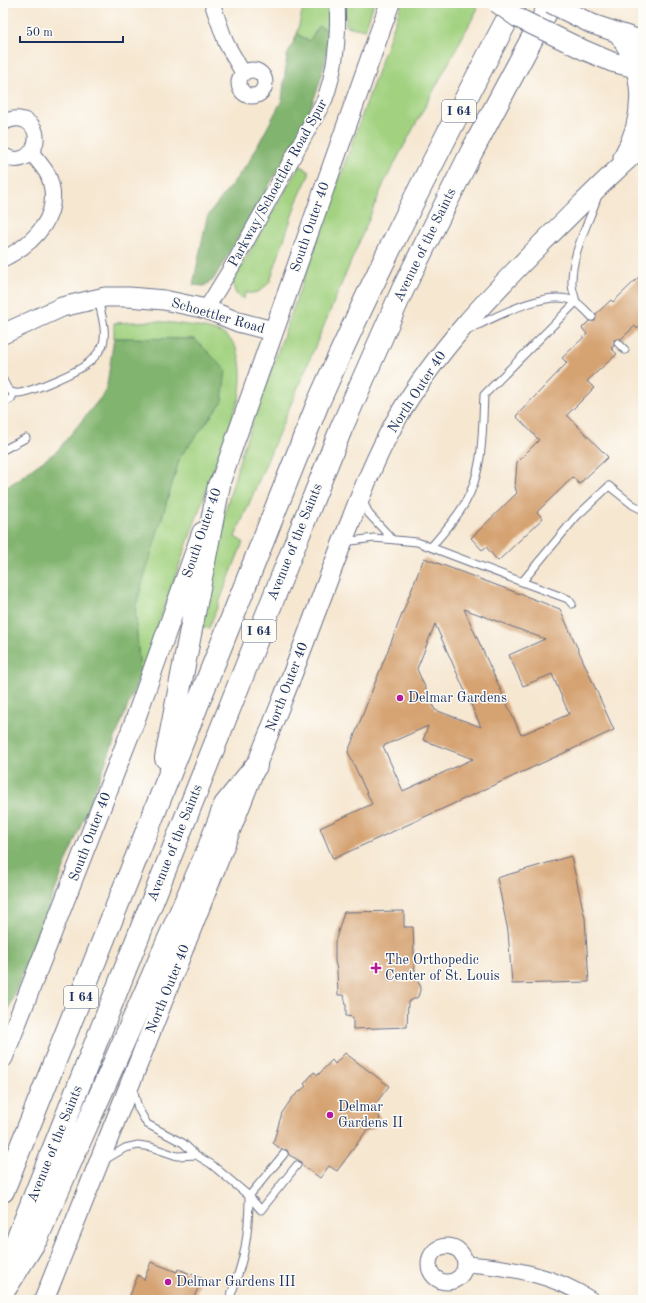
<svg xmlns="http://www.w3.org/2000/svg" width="646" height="1303" font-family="'Old Standard TT',serif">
  <rect width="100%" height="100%" fill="#fdfcf7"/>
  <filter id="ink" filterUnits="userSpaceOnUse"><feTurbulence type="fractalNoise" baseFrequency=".025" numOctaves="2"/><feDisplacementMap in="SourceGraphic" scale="8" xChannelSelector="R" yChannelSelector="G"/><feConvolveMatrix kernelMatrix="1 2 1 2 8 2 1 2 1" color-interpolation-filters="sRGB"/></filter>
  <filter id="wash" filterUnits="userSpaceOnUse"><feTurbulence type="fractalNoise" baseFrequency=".012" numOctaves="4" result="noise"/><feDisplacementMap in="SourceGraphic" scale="16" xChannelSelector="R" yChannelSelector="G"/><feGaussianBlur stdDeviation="0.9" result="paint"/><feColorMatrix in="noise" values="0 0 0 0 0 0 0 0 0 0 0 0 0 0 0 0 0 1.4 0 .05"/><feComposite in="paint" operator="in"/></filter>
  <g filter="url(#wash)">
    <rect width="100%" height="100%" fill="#f6e7d1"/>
    <!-- green -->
    <path fill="#a2d280" stroke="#5e806f" d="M 304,3 L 330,3 L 330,31 L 309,41 L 297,34 Z
      M 345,3 L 374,3 L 365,30 L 346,26 Z
      M 402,3 L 472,3 L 478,8 L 384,183 L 235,537 L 243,542 L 209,628 L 199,627 L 225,512 L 242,452 Z
      M 300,165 L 310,173 L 297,201 L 270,281 C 262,291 258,294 245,293 L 244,299 L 236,294 L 233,286 L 234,279 Z
      M 155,321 C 171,323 217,327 228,337 C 244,352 242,379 239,399 L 140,675 L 135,608 L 180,457 L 222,402 L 195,339 L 114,338 L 114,323 Z"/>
    <!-- forest -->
    <path fill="#81b46e" stroke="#4e7266" d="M 319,26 L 330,31 L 326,58 L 319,85 L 303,128 L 213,280 L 204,286 L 193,285 L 207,217 L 250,160 L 282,100 L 287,56 L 297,34 L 309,41 Z
      M 114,338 L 195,339 L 226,370 L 222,402 L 180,457 L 135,608 L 140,675 L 3,1023 L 3,490 L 57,451 L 106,391 Z"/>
    <g id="blocks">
      <!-- building -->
      <path fill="#d5a271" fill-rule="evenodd" d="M 643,273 L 643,323 L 637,329 L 635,326 L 621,339 L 614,340 L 614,346 L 611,348 L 617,354 L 587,381 L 594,388 L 567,415 L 608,457 L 579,484 L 573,477 L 537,512 L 543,518 L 498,561 L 486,547 L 482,550 L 471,538 L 517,493 L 515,487 L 517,462 L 539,440 L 516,416 L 567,363 L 562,358 L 587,334 L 582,328 L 589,321 L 595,321 L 596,314 L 611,300 L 613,302 Z
        M 424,558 L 560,609 L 614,730 L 333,859 L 320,828 L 372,804 L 348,752 ZM 464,609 L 545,639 L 509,655 L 523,686 L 552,674 L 569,714 L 521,735 ZM 435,624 L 481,727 L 435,710 L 417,669 ZM 428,726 L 423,740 L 473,759 L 403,791 L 383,746 Z
        M 571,856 L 585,918 L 589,982 L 512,984 L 508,931 L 497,878 Z
        M 404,911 L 404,927 L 413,927 L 415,977 L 421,987 L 418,997 L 408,1002 L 407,1027 L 353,1029 L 353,1017 L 346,1016 L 346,1005 L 344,995 L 338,995 L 337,970 L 335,961 L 335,942 L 344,912 Z
        M 345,1053 L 389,1086 L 373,1107 L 380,1117 L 378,1125 L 371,1130 L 367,1130 L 337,1171 L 329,1166 L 320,1178 L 302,1165 L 300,1161 L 289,1155 L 287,1150 L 282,1150 L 273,1143 L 282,1113 L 292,1098 L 306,1086 L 304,1084 L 314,1072 L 318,1075 L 332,1060 L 335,1064 Z
        M 151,1262 L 177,1272 L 178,1269 L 202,1278 L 193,1300 L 128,1300 L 138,1275 L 144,1280 Z"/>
    </g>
  </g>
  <g filter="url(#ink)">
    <use href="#blocks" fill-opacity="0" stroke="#686f86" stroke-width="1"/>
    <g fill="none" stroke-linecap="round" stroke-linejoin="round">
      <!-- service casing -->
      <g stroke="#686f86" stroke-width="9">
        <path id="service" d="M 576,302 C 575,296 572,290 572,284 C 571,253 589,223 598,195
          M 468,330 C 494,318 548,287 576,302 C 582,306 587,312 592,317
          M 618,343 L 625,350
          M 3,380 C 6,386 8,392 15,393 C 26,395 79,371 88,363 C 93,359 98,353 102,347 C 108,333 101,313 98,299
          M 3,403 L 11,399 L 14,393
          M 3,450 L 26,438
          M 362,499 L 369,514 L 392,539
          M 344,542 L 374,538 L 417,542 L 522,582
          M 431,547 C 443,533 456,519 465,503 C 484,470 482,432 484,395 L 576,302
          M 572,604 L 568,599 L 522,582 L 576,517 L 609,486 L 633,505 L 643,510
          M 133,1088 L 138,1108 L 147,1124 L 183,1143 L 196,1155 L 211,1164 L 249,1196 L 284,1154
          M 103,1161 L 125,1148 L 138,1145 L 151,1147 L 177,1156 L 196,1155
          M 249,1196 L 261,1210 L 297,1165
          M 229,1300 C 244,1261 249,1238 249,1196"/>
      </g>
      <!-- minor casing -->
      <g stroke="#686f86" stroke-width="17">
        <path id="minor" d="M 212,3 L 226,43 L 243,73
          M239 83a13 13 0 1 1 26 0a13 13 0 1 1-26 0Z
          M 3,123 C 10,119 16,117 24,120 C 50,131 30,173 3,155
          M 3,259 C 35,243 64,214 48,175 C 44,167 36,159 31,152
          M 206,309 L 236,260 L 325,99 C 336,68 339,36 337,3
          M429 1264a18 18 0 1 1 36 0a18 18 0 1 1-36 0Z
          M 465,1264 C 511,1267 554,1275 592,1300"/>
      </g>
      <!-- tertiary casing -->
      <g stroke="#686f86" stroke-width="21">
        <path id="tertiary" d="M 592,24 L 643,41
          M 618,33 C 646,72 646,116 623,157
          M 584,50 L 612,62 L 643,70
          M 3,334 L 62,307 L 105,297 L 129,297 L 164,300 L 206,309 L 238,322 L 273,331
          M 214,500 L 390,3
          M 3,1058 L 134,723 L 202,532
          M 44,1300 C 123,1101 203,902 281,703 C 305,643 326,583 350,523 C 364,486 379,449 399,415 C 437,350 490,296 543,242 C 576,210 608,176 643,146"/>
      </g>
      <!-- motorway casing -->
      <g stroke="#686f86" stroke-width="24">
        <path id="motorway" d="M 166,758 L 219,485
          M 3,1191 L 318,403 C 378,267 446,135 516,3
          M 3,1275 L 341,429 L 403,289 L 471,153 L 551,3
          M 3,1292 L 37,1238 L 208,850 L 225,805 L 256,766"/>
      </g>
      <!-- service -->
      <use href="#service" stroke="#fff" stroke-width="7"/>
      <!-- minor -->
      <use href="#minor" stroke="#fff" stroke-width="15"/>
      <!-- tertiary -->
      <use href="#tertiary" stroke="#fff" stroke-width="19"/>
      <!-- motorway -->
      <use href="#motorway" stroke="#fff" stroke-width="22"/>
      <!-- tertiary-bridge casing -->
      <g stroke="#686f86" stroke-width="21" stroke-linecap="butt">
        <path id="tertiary-bridge" d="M 497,3 L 518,18 L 584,50
          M 550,3 L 592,24"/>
      </g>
      <!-- tertiary-bridge -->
      <use href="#tertiary-bridge" stroke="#fff" stroke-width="19"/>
    </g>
  </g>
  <!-- markers -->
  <g fill="#b5179e" stroke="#fdfcf7" stroke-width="1.5">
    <circle cx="400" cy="698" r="4"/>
    <path d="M374 962h4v4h4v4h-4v4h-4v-4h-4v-4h4z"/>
    <circle cx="330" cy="1115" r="4"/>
    <circle cx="168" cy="1282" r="4"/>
  </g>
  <g text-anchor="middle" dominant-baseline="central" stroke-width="3" stroke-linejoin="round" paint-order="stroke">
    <!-- shield labels -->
    <g fill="#fdfcf7" stroke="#5f6c8c" stroke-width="1">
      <rect x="442" y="100" width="34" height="22" rx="3"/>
      <rect x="242" y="620" width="34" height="22" rx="3"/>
      <rect x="64" y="986" width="34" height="22" rx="3"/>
    </g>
    <g font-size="13" font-weight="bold" fill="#1b2f5e">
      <text x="459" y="111">I 64</text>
      <text x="259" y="631">I 64</text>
      <text x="81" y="997">I 64</text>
    </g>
    <!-- street labels -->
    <g font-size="14" fill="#1b2f5e" stroke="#fdfcf7">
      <text transform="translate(278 183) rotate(-61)">Parkway/Schoettler Road Spur</text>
      <text transform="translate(310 227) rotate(-71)">South Outer 40</text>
      <text transform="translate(425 245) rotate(-64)">Avenue of the Saints</text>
      <text transform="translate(218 316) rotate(16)">Schoettler Road</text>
      <text transform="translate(417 392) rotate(-57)">North Outer 40</text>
      <text transform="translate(202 533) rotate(-71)">South Outer 40</text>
      <text transform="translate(295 542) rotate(-68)">Avenue of the Saints</text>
      <text transform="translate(287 687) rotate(-69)">North Outer 40</text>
      <text transform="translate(90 837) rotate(-69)">South Outer 40</text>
      <text transform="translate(175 843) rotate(-68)">Avenue of the Saints</text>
      <text transform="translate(168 989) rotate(-68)">North Outer 40</text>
      <text transform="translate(55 1144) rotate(-68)">Avenue of the Saints</text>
    </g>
    <!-- poi labels -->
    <g font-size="14" fill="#1b2f5e" stroke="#fdfcf7" text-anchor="start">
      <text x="408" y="698">Delmar Gardens</text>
      <text x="385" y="960">The Orthopedic<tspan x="385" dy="16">Center of St. Louis</tspan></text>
      <text x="338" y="1107">Delmar<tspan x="338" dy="16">Gardens II</tspan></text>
      <text x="176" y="1282">Delmar Gardens III</text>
    </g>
  </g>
  <!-- margin -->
  <rect width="646" height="1303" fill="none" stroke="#fdfcf7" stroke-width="16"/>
  <!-- scale -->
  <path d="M20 36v6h103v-6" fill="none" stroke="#1b2f5e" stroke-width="2"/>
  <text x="26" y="36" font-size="12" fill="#1b2f5e" stroke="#fdfcf7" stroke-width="3" paint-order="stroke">50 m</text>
</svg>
